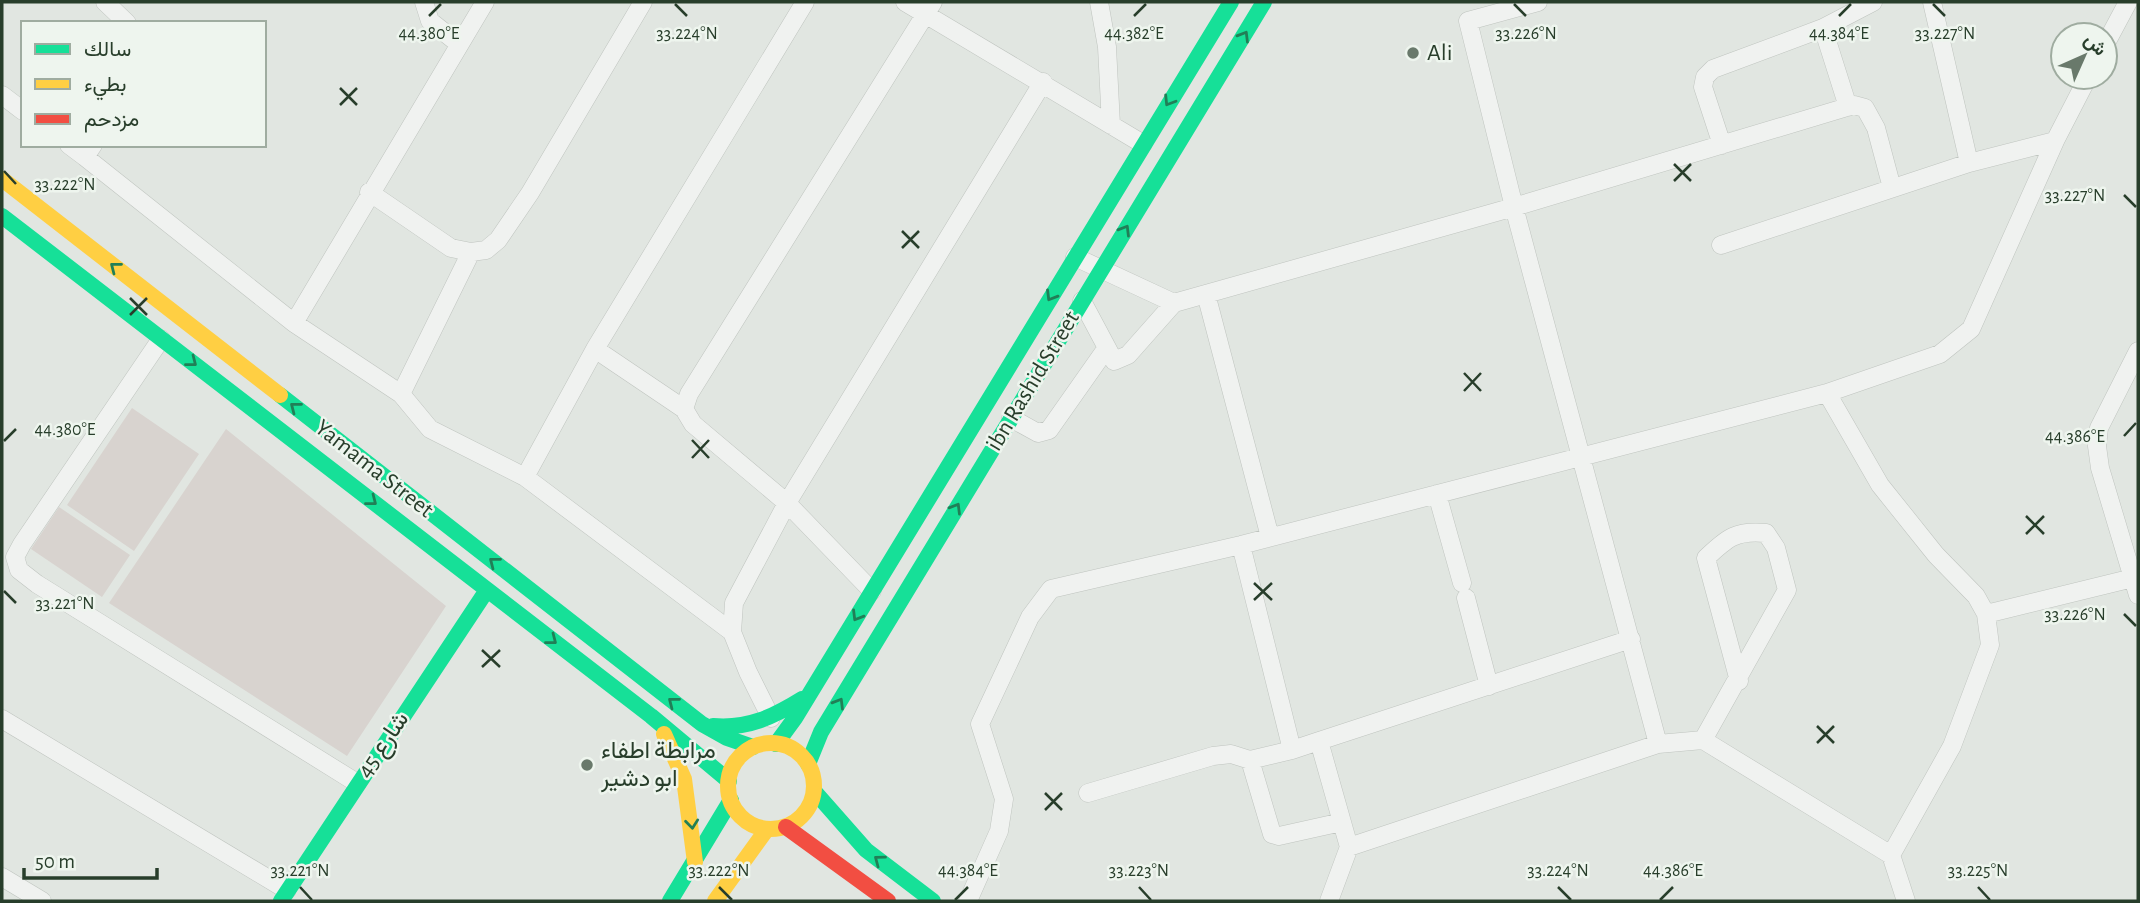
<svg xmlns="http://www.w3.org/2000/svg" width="2140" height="903" font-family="'Alegreya Sans',Vazirmatn,sans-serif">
  <rect width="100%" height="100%" fill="#e1e6e1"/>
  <!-- green -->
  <path fill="#d8d3cf" d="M 132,408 L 199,454 L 134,551 L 67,505 Z
    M 226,429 L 446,606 L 347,756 L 109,603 Z
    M 59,507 L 130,555 L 102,597 L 31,549 Z"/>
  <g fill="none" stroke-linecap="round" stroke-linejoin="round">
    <!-- street casing -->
    <g stroke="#bfc4bf" stroke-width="19">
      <path id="street" d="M 105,2 L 127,23
        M 424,2 L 430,21 L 459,44
        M 905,2 L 1143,144
        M 1099,2 L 1107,47 L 1111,125
        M 1538,2 L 1468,21 L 1514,207 L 1658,744
        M 1932,2 L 1969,163
        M 1823,28 L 1848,107
        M 2105,45 L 2128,2
        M 2,95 L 23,111
        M 69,145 L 85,157 L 93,145
        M 1722,145 L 1703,87 L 1705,77 L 1713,69 L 1823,28 L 1873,2
        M 85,157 L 294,323 L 401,394 L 430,429 L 525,477 L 732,632
        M 369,192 L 451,248 L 471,252 L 486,250 L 498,240 L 530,193 L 643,2
        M 1721,245 L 1969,163 L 2055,141
        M 1075,257 L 1174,303 L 1514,207 L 1854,105 L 1865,108 L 1876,128 L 1892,188
        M 1206,294 L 1270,537
        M 1082,301 L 1114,361 L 1128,355 L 1174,303
        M 294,323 L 485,2
        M 161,339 L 22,544 L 15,557 L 19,570 L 37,584 L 357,783
        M 595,349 L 684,409
        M 2138,351 L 2099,428 L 2097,446 L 2100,468 L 2138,595
        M 1827,393 L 1880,485 L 1936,555 L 1976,596 L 1986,614 L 1990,645 L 1952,746 L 1891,855
        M 401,394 L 471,252
        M 1011,418 L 1038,433 L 1049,430 L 1106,349
        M 525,477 L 595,349 L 805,2
        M 1437,494 L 1462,583
        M 1241,545 L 1292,750 L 1319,741 L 1349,847 L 1329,901
        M 872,591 L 787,503 L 693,424 L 684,409 L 689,394 L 933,2
        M 1466,598 L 1489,686
        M 1986,614 L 2133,578
        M 771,718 L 748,672 L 732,632 L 734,603 L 787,503 L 1043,82
        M 2,719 L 287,890
        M 1703,740 L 1787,590 L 1776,548 L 1766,533 C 1736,530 1727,538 1706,558 L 1739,681
        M 1319,741 L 1631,639
        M 1250,760 L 1272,834 L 1279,836 L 1342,822
        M 1088,793 L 1213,756 L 1231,754 L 1250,760 L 1292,750
        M 1349,847 L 1658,744 L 1703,740 L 1891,855 L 1906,901
        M 2,877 L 42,901
        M 968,901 L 999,831 L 1004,799 L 980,724 L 1030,617 L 1051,589 L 1241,545 L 1827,393 L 1940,354 L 1971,329 L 2055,141 L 2088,77"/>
    </g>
    <!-- street -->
    <use href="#street" stroke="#f0f2f0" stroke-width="18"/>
    <!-- fast -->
    <path stroke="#16e098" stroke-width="16" d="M 2,216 L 651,716 L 729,781
      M 280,395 L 702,724 L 727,738 L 753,747
      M 713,726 C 748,729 773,717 802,699
      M 776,744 L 795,718 L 1231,2
      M 808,764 L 821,732 L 1264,2
      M 814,791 L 866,850 L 933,901
      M 281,901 L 487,590
      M 670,901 L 731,800"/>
    <!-- slow -->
    <path stroke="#ffcf43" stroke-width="16" d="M 2,179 L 280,395
      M 664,734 L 684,779 L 695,862
      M728 786a43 43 0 1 1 86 0a43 43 0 1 1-86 0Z
      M 715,901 L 767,829"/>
    <!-- jam -->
    <path stroke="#f24e42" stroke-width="16" d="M 786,827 L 888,901"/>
  </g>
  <!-- one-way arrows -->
  <defs><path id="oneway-chevron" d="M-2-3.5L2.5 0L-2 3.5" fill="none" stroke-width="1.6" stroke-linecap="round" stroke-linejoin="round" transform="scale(1.75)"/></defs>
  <g stroke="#217f57">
    <use href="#oneway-chevron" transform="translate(1244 36) rotate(-59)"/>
    <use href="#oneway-chevron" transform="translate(1169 101) rotate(122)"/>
    <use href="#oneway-chevron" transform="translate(1125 230) rotate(-59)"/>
    <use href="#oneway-chevron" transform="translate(115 267) rotate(-142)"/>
    <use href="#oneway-chevron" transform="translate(1051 296) rotate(121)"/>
    <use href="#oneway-chevron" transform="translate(192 362) rotate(38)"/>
    <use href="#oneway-chevron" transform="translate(295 407) rotate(-142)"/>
    <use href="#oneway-chevron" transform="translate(372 501) rotate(38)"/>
    <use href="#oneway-chevron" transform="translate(956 508) rotate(-59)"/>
    <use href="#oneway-chevron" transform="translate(494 562) rotate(-142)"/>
    <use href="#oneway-chevron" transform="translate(857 616) rotate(121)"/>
    <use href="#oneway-chevron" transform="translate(552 640) rotate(38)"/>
    <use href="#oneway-chevron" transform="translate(673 702) rotate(-142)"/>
    <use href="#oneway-chevron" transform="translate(839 703) rotate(-59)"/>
    <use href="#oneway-chevron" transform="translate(692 824) rotate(84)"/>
    <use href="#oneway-chevron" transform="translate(879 860) rotate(-143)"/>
  </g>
  <!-- ticks -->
  <path fill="none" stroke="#283e2b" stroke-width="2.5" d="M 675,4 L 687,16M 1514,4 L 1526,16M 1933,4 L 1945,16M 429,16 L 441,4M 1134,16 L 1146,4M 1839,16 L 1851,4M 340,88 L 357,105M 340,105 L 357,88M 1674,164 L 1691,181M 4,171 L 16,184M 1674,181 L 1691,164M 2124,195 L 2136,207M 902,231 L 919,248M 902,248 L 919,231M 130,298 L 147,315M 130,315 L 147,298M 1464,373 L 1481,391M 1464,391 L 1481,373M 2124,436 L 2136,423M 692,440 L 709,458M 4,441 L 16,429M 692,458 L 709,440M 2026,516 L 2044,534M 2026,534 L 2044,516M 1254,583 L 1272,600M 4,591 L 16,603M 1254,600 L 1272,583M 2124,614 L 2136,626M 482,650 L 500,667M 482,667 L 500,650M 1817,726 L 1834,743M 1817,743 L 1834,726M 1045,793 L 1062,810M 1045,810 L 1062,793M 300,887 L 312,900M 719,887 L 732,900M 1139,887 L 1151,900M 1558,887 L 1571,900M 1978,887 L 1990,900M 955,900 L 968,887M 1660,900 L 1673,887"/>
  <!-- markers -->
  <g fill="#69796b" stroke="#eef5ee" stroke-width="2.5">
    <circle cx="1413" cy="53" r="7"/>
    <circle cx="587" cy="765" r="7"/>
  </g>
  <g text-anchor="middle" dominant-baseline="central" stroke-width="5" stroke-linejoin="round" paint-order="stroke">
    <!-- poi labels -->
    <g font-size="24" fill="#283e2b" stroke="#eef5ee" text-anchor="start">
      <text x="1427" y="53">Ali</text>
      <text x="601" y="751">مرابطة اطفاء<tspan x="601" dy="28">ابو دشير</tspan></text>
    </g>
    <!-- street labels -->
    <g font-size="24" fill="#283e2b" stroke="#eef5ee">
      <text transform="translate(1033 381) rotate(-59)">ibn Rashid Street</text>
      <text transform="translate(374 469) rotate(38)">Yamama Street</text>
      <text transform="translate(383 745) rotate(-56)">شارع 45</text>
    </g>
  </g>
  <g font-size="18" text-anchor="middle" fill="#283e2b" stroke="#eef5ee" stroke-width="5" stroke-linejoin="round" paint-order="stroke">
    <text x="429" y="39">44.380°E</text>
    <text x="687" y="39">33.224°N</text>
    <text x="1134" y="39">44.382°E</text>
    <text x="1526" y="39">33.226°N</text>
    <text x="1839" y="39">44.384°E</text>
    <text x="1945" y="39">33.227°N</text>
    <text x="65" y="190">33.222°N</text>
    <text x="2075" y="201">33.227°N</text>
    <text x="65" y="435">44.380°E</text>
    <text x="2075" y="442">44.386°E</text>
    <text x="65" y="609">33.221°N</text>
    <text x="2075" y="620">33.226°N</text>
    <text x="300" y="876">33.221°N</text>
    <text x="719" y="876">33.222°N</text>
    <text x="968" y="876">44.384°E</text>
    <text x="1139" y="876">33.223°N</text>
    <text x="1558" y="876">33.224°N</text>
    <text x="1673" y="876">44.386°E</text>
    <text x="1978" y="876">33.225°N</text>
  </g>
  <!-- border -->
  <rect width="2140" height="903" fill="none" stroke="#283e2b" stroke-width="7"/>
  <!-- legend -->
  <rect x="21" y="21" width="245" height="126" fill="#eef5ee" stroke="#9faca0" stroke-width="2"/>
  <rect x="35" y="44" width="35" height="10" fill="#16e098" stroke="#9faca0" stroke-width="2"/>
  <text x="84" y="56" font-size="21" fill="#283e2b">سالك</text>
  <rect x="35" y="79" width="35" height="10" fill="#ffcf43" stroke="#9faca0" stroke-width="2"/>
  <text x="84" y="91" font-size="21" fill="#283e2b">بطيء</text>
  <rect x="35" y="114" width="35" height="10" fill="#f24e42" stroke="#9faca0" stroke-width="2"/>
  <text x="84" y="126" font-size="21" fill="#283e2b">مزدحم</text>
  <!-- north arrow -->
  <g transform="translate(2084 56) rotate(45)"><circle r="33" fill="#eef5ee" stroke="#9faca0" stroke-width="2"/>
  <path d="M0-5L12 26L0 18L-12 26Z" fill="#69796b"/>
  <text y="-10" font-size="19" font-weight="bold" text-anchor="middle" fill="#283e2b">ش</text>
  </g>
  <!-- scale -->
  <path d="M24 868v10h133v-10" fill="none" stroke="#283e2b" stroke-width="3.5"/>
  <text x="35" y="868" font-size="21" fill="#283e2b" stroke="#eef5ee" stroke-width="5" paint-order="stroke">50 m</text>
</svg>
